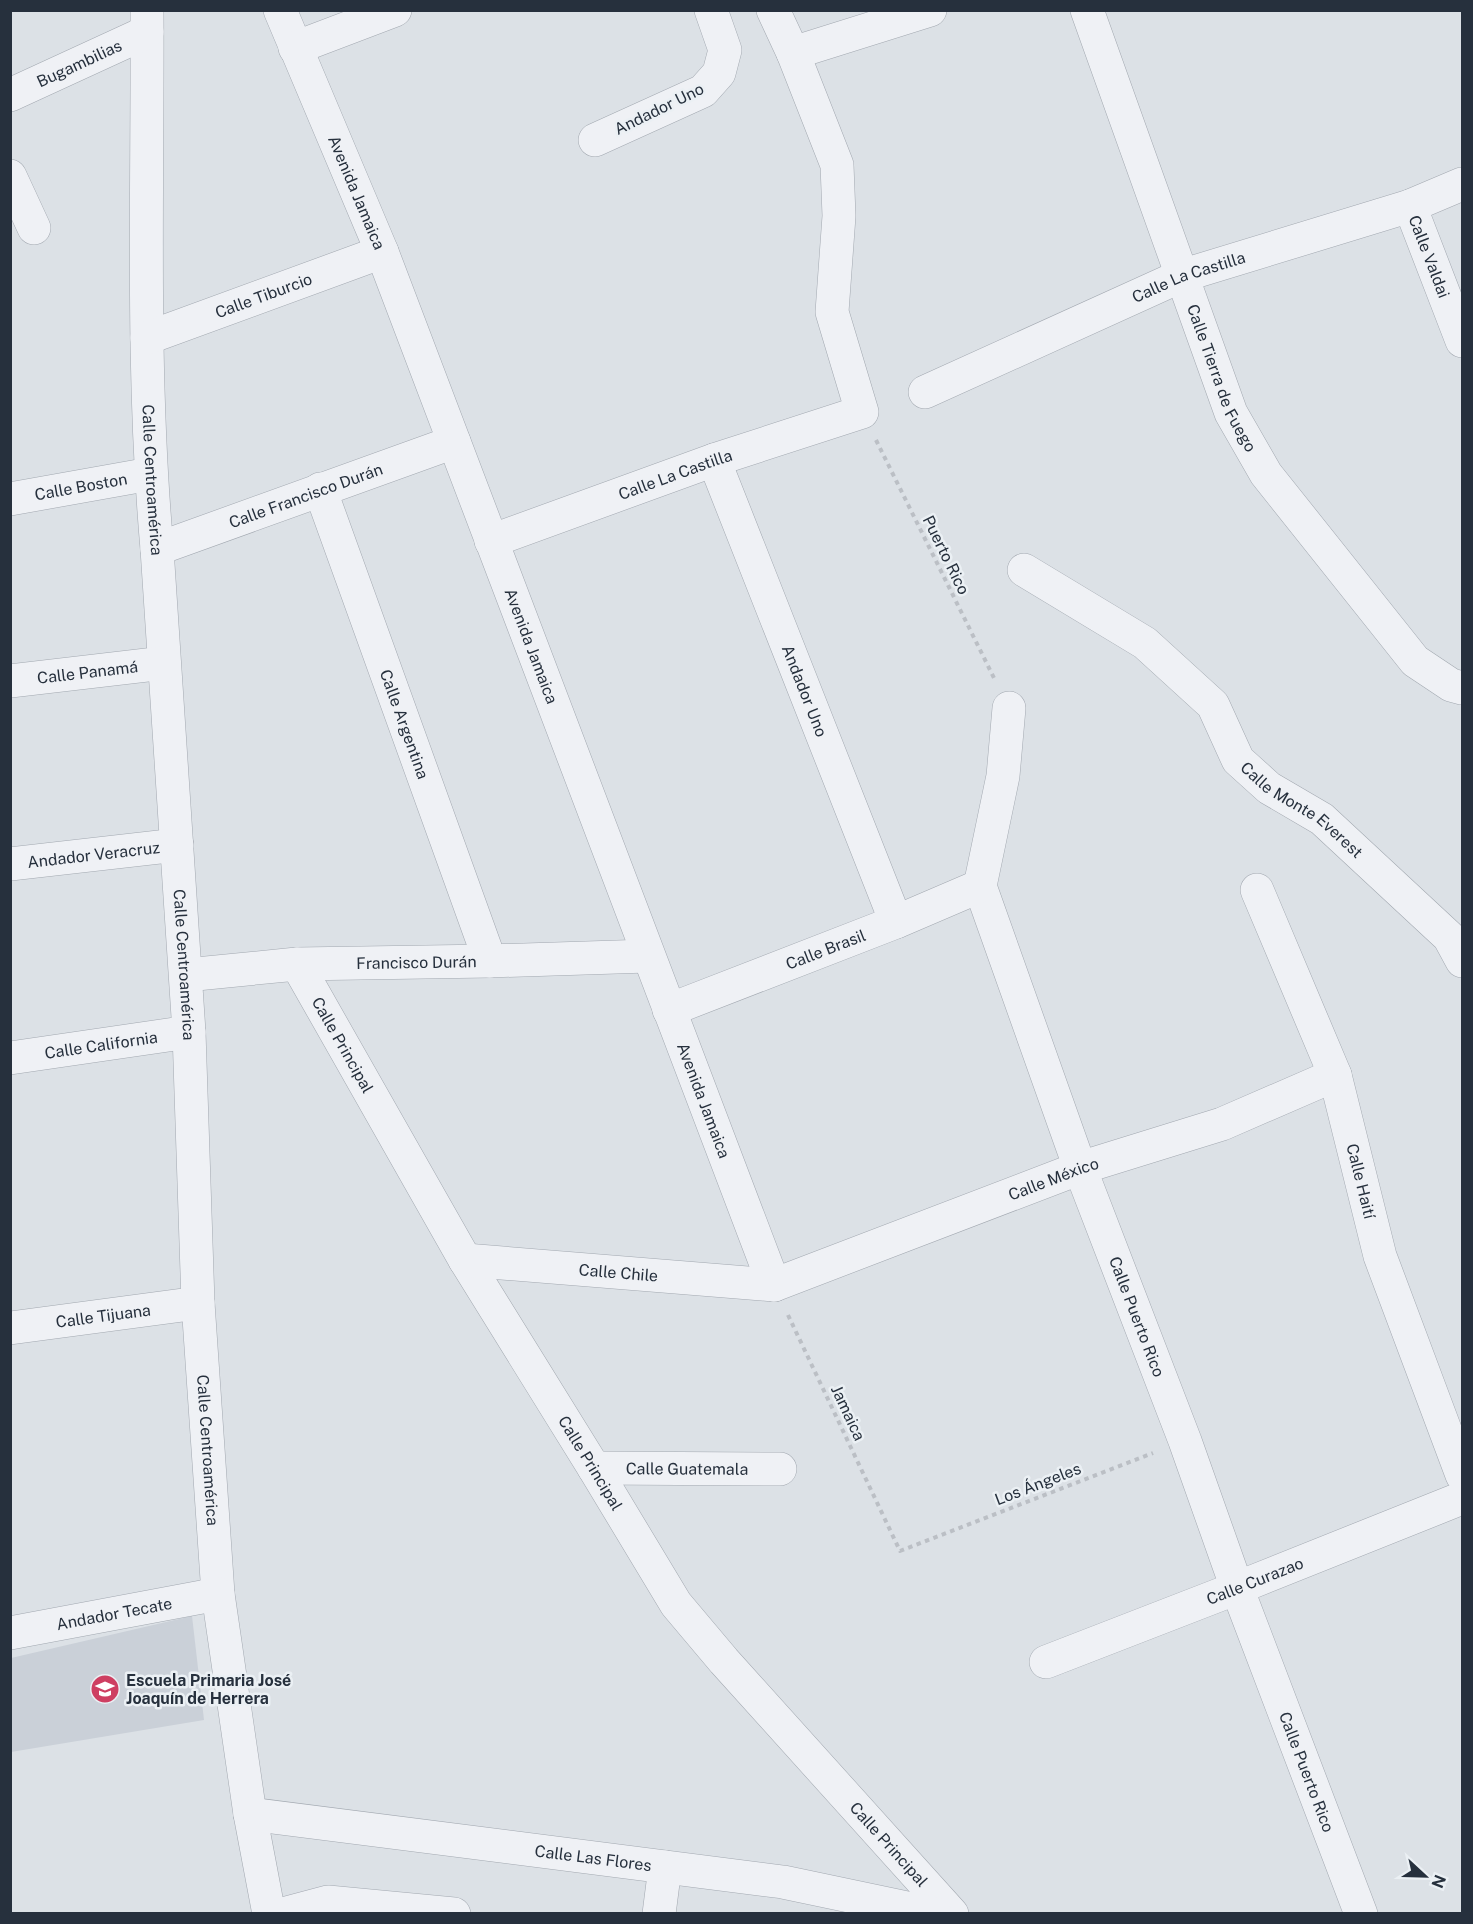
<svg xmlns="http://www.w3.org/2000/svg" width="1473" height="1924" font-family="'Public Sans',sans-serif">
  <rect width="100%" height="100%" fill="#dce1e6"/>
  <!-- built -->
  <path fill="#cad0d8" d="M 192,1616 L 204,1720 L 11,1752 L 11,1658 Z"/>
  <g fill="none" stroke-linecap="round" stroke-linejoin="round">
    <!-- minor casing -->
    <g stroke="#a2a8b0" stroke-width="34">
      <g id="minor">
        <path id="s1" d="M 147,10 C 148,190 141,370 157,549 L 189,1032 L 198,1303 L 218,1594 L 250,1814 L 269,1914"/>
        <path id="s2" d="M 280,10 L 382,252 L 774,1285"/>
        <path id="s3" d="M 1087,10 L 1231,413 L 1266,474 L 1415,661 L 1451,685 L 1462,688"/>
        <path d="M 295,48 L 395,10"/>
        <path d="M 793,53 L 930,10"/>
        <path id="s4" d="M 10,95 L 147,32"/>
        <path d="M 595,140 L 703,91 L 719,73 L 725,50 L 711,10"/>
        <path d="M 10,176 L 34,228"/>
        <path id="s5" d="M 1410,206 L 1462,341"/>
        <path id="s6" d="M 147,338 L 382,252"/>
        <path id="s7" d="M 925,392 L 1181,276 L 1410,206 L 1462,184"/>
        <path id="s8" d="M 714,460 L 896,922"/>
        <path id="s9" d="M 320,489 L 490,961"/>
        <path id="s10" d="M 10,499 L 150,474"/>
        <path id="s11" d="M 491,541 L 714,460 L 862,412 L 832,312 L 839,216 L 837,165 L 793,53 L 773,10"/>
        <path id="s12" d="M 157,549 L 454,442"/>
        <path id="s13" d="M 1024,570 L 1145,643 L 1213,705 L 1238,760 L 1269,788 L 1322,819 L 1449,937 L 1462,961"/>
        <path id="s14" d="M 10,681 L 164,663"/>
        <path id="s15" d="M 1009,708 L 1003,776 L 980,886 L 1080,1168 L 1185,1441 L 1237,1588 L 1361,1914"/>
        <path id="s16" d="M 10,864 L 177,845"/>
        <path id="s17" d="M 1257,890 L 1335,1075 L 1380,1256 L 1462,1475"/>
        <path id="s18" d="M 297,964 L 465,1260 L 594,1468 L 676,1604 L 724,1661 L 952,1914"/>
        <path id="s19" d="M 186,975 L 297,964 L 490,961 L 648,956"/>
        <path id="s20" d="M 669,1010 L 896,922 L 980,886"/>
        <path id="s21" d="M 10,1058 L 189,1032"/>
        <path id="s22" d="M 465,1260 L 774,1285 L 1080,1168 L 1222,1124 L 1335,1075"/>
        <path id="s23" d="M 10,1328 L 198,1303"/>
        <path id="s24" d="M 594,1468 L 780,1469"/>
        <path id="s25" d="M 10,1633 L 218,1594"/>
        <path id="s26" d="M 1046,1662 L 1237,1588 L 1462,1498"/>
        <path id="s27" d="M 250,1814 L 783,1882 L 935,1914"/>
        <path d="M 283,1914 L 328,1902 L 454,1914"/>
        <path d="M 659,1914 L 665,1867"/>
      </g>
    </g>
    <!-- path -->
    <path stroke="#bbbfc5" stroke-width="4" stroke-dasharray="4.5 4.5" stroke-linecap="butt" d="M 876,440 L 995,680
      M 788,1315 L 900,1551 L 1153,1453"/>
    <!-- minor -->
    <use href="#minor" stroke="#eff1f5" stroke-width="33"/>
  </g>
  <!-- icons -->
  <defs>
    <g id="school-disc" transform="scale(1.5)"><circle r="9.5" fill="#ce3f62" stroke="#ebf0f4"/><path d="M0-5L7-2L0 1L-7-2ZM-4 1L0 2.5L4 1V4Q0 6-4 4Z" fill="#fff"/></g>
  </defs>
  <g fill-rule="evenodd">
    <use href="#school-disc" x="105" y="1689"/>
  </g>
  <g text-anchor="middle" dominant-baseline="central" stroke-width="5" stroke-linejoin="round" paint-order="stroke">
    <!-- street labels -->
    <g font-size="16" fill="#26303d" stroke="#ebf0f4">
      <text stroke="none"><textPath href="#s4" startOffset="76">Bugambilias</textPath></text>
      <text transform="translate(659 109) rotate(-26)">Andador Uno</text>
      <text stroke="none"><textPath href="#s2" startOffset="198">Avenida Jamaica</textPath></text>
      <text stroke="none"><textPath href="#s5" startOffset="54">Calle Valdai</textPath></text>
      <text stroke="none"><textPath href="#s7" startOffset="288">Calle La Castilla</textPath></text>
      <text stroke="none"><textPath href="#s6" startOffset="124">Calle Tiburcio</textPath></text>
      <text stroke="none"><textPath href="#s3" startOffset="392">Calle Tierra de Fuego</textPath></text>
      <text stroke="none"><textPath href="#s11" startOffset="196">Calle La Castilla</textPath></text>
      <text stroke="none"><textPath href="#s1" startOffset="470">Calle Centroamérica</textPath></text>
      <text stroke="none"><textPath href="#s10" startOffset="72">Calle Boston</textPath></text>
      <text stroke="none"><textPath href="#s12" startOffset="158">Calle Francisco Durán</textPath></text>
      <text transform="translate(946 555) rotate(64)">Puerto Rico</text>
      <text stroke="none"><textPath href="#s2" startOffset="684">Avenida Jamaica</textPath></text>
      <text stroke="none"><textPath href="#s14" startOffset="78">Calle Panamá</textPath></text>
      <text stroke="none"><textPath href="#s8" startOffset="248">Andador Uno</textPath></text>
      <text stroke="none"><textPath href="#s9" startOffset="250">Calle Argentina</textPath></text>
      <text stroke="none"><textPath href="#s13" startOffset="375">Calle Monte Everest</textPath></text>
      <text stroke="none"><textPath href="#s16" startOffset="84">Andador Veracruz</textPath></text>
      <text stroke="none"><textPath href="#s20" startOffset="168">Calle Brasil</textPath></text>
      <text stroke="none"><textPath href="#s19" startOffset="231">Francisco Durán</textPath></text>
      <text stroke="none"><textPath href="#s1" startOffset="956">Calle Centroamérica</textPath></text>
      <text stroke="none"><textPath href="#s21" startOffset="92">Calle California</textPath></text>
      <text stroke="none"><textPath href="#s18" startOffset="93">Calle Principal</textPath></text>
      <text stroke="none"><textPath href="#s2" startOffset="1170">Avenida Jamaica</textPath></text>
      <text stroke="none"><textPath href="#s22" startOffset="609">Calle México</textPath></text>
      <text stroke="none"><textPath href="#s17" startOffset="310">Calle Haití</textPath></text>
      <text stroke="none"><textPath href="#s22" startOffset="154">Calle Chile</textPath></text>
      <text stroke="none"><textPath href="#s23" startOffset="94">Calle Tijuana</textPath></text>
      <text stroke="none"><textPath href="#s15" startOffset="639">Calle Puerto Rico</textPath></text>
      <text transform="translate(848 1413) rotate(65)">Jamaica</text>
      <text stroke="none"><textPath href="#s1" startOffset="1442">Calle Centroamérica</textPath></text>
      <text stroke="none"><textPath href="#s18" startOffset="579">Calle Principal</textPath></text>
      <text stroke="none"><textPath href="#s24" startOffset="93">Calle Guatemala</textPath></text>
      <text transform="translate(1038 1484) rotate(-21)">Los Ángeles</text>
      <text stroke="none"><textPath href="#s26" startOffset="224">Calle Curazao</textPath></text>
      <text stroke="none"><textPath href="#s25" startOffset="106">Andador Tecate</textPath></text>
      <text stroke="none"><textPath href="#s15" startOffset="1125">Calle Puerto Rico</textPath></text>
      <text stroke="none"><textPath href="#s18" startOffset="1065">Calle Principal</textPath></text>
      <text stroke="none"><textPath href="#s27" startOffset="346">Calle Las Flores</textPath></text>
    </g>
    <!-- poi labels -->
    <g font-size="16" font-weight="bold" fill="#26303d" stroke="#ebf0f4" text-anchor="start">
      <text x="126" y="1680">Escuela Primaria José<tspan x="126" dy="18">Joaquín de Herrera</tspan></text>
    </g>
  </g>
  <!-- border -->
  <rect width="1473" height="1924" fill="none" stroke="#26303d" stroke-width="24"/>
  <!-- north arrow -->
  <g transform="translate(1425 1876) rotate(112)" stroke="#ebf0f4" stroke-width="4.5" paint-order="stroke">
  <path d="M0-4.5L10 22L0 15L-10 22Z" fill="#26303d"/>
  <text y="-9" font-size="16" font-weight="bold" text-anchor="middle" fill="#26303d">N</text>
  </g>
</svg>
